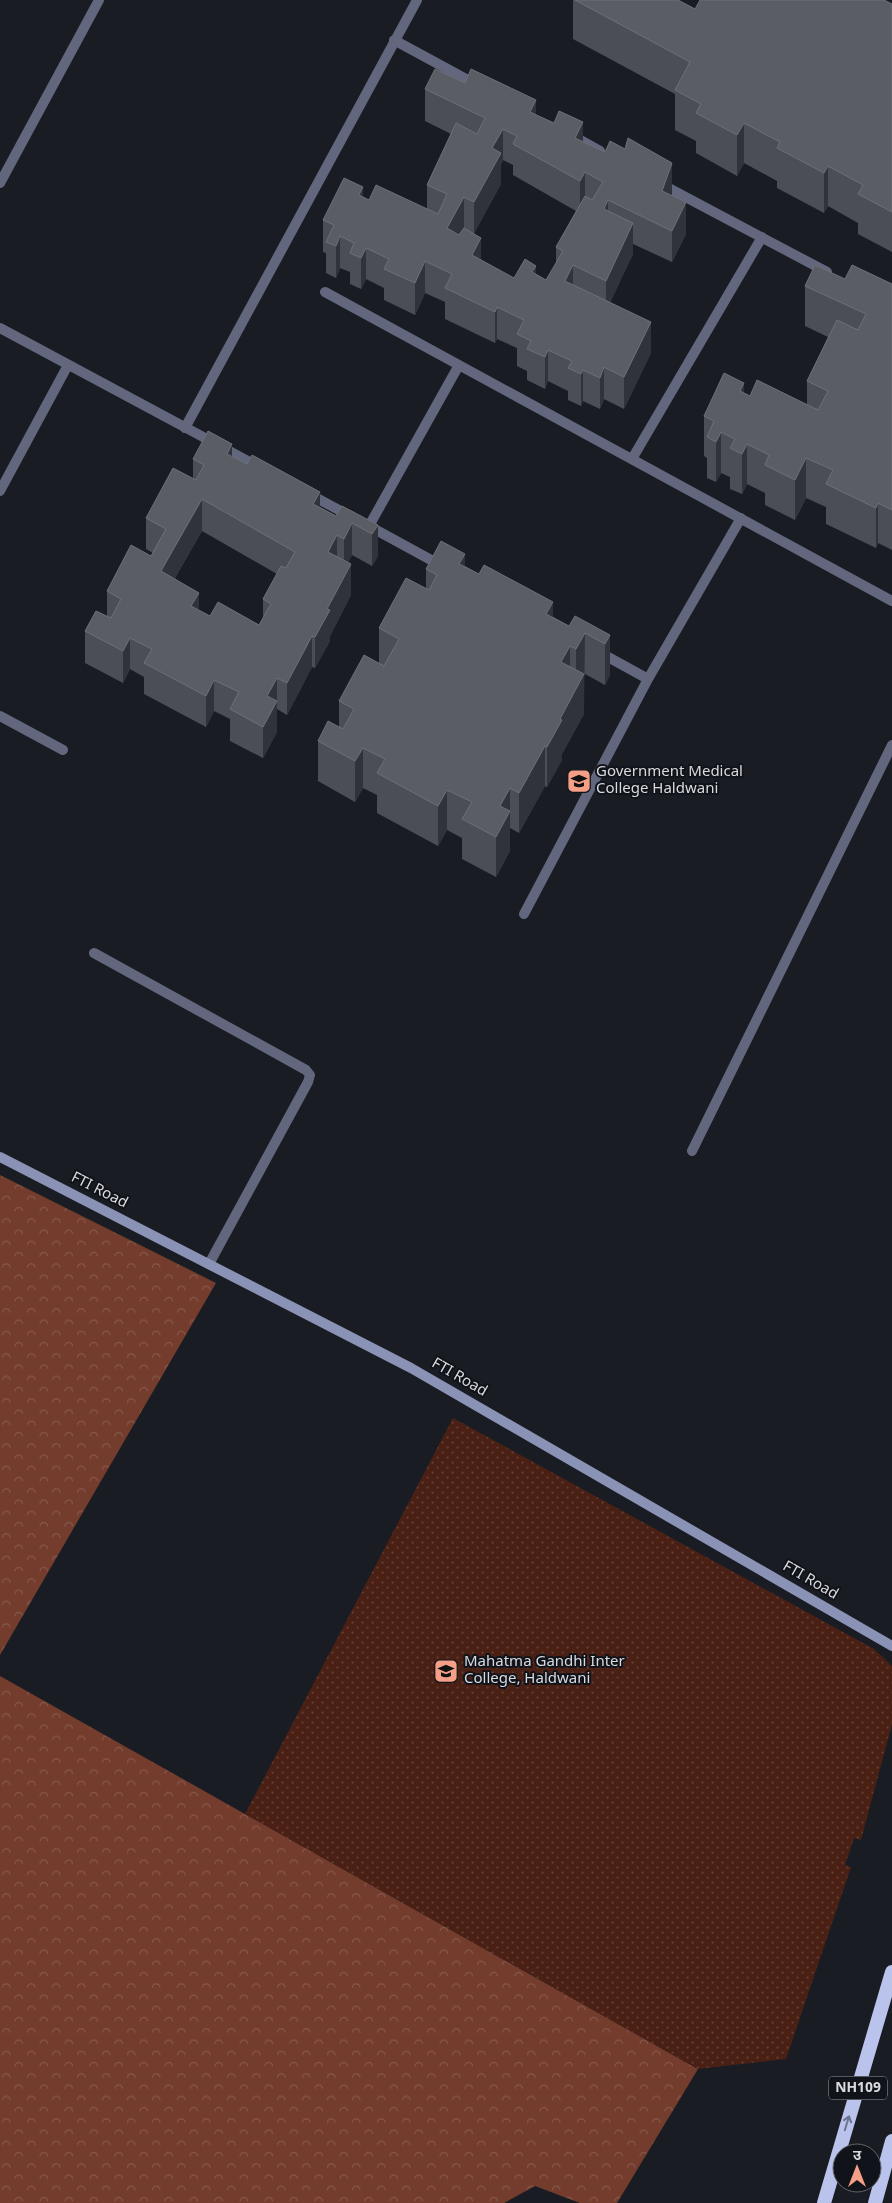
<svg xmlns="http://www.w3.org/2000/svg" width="892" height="2203" font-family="Georgia,'Noto Sans Devanagari',serif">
  <defs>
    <pattern id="forest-crowns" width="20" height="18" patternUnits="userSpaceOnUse" patternTransform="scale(1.25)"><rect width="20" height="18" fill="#733c2d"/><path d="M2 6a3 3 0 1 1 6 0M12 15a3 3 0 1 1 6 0" fill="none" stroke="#86584b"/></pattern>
    <pattern id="park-dots" width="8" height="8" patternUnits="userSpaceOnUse" patternTransform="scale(1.25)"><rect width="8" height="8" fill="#4a2014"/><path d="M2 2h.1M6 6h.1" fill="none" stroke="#634036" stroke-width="1.8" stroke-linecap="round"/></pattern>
  </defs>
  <rect width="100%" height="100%" fill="#1a1c23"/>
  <!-- forest -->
  <path fill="url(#forest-crowns)" d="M 0,1175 L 216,1283 L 0,1655 Z
    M 0,1676 L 698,2069 L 617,2203 L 580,2203 L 535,2186 L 504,2203 L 0,2203 Z"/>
  <!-- park -->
  <path fill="url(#park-dots)" d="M 453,1418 L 874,1649 L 892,1666 L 892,1724 L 861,1840 L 854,1838 L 845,1865 L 851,1867 L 786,2059 L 698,2069 L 245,1814 Z"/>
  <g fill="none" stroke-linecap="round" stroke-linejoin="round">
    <!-- service -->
    <path stroke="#62677e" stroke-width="10" d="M 394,40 L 477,85
      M 571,135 L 600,151
      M 0,183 L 99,0
      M 661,184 L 827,272
      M 325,292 L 892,601
      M 0,328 L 259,467
      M 185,428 L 417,0
      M 632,459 L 762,237
      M 0,491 L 68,365
      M 309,494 L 352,517
      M 367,525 L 442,566
      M 369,526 L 459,365
      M 599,652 L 648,679
      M 0,716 L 63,750
      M 524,914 L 648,679 L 741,518
      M 94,953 L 306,1070 L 310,1075 L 308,1082 L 209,1264
      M 692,1151 L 892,745"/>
    <!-- secondary -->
    <path stroke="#8a92b6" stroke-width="10" d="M 0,1157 L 411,1368 L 892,1646"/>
    <!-- trunk -->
    <path stroke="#bac3ec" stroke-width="14" d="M 824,2203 L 892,1972
      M 875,2203 L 892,2141"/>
  </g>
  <!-- wall -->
  <path fill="#4c4e56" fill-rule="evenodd" d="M 573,0 L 678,0 L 695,9 L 892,4 L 892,252 L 858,234 L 858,223 L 828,206 L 824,213 L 777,188 L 777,181 L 744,163 L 737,176 L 696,153 L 696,141 L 675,130 L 675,94 L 573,39 Z
    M 425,89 L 536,115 L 583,142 L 672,195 L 672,196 L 686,234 L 672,262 L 633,244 L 633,254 L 610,302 L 651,353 L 624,409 L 604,399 L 600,409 L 583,401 L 581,406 L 568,400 L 568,391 L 548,381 L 545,389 L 527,380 L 527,371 L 517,366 L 517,348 L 497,339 L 495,343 L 445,319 L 445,302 L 425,293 L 415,315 L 384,300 L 384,288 L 366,279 L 361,289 L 350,284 L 350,272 L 340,268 L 336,278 L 326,273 L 326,253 L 323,252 L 323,220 L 363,197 L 369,200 L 427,209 L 427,185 L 451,134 L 425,121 ZM 503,160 L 513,165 L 513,175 L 576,211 L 556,247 L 556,264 L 546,280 L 536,274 L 514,278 L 481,261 L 474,233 L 501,184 L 501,164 Z
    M 845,279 L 892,284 L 892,550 L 878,543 L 876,548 L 826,524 L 826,507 L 806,498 L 795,520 L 765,505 L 765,493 L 747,484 L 742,494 L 730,489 L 730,477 L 721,473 L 716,482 L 707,478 L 707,458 L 704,456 L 704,416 L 744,393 L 750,396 L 807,404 L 807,381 L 828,337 L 805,326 L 805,286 Z
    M 232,456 L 336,516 L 378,525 L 378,556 L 372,566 L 352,555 L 348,562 L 351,595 L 330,636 L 330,641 L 315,668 L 312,667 L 287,715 L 277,709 L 277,732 L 263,758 L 230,741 L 230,719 L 214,711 L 206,727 L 144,694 L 144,677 L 130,669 L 123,683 L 85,663 L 85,631 L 107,616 L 107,591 L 151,556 L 153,553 L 146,549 L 146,518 L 193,479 L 193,459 ZM 202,531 L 277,574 L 263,599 L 263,619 L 259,625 L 210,616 L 199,610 L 175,578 Z
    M 465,566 L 569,626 L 610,635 L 610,675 L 605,685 L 585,674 L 584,676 L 584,714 L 562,754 L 562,760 L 547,787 L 545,786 L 519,833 L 510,828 L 510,851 L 496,877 L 462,859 L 462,838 L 447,830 L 438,846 L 377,813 L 377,795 L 363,788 L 355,802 L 318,781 L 318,741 L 339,727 L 339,701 L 379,664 L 379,628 L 426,589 L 426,569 Z"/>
  <!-- shaded-wall -->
  <path fill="#31333c" d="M 536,100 L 536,132 L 530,112 Z
    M 583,122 L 583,154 L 575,138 Z
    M 744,123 L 744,163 L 737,176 L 737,135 Z
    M 503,129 L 503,160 L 501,164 L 501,184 L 474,234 L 474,202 L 492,148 Z
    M 672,163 L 672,195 L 662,222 L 662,191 Z
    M 828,166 L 828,206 L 824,213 L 824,173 Z
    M 585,172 L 585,203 L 580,213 L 580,181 Z
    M 363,187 L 363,218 L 359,195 Z
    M 464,197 L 464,228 L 447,259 L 447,228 Z
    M 608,200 L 608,232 L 604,209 Z
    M 686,202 L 686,234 L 672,262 L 672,231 Z
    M 633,223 L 633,254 L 606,312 L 606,281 Z
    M 340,236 L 340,268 L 336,278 L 336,246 Z
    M 481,238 L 481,269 L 472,255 Z
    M 366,248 L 366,279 L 361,289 L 361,258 Z
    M 425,261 L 425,293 L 415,315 L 415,283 Z
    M 573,265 L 573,297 L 565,281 Z
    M 536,266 L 536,297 L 532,272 Z
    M 497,307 L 497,339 L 495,343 L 495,312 Z
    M 651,322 L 651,353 L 624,409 L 624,377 Z
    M 548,350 L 548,381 L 545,389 L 545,357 Z
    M 604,367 L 604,399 L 600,409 L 600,378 Z
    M 583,370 L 583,401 L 581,406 L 581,374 Z
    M 744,383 L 744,423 L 740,391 Z
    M 721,432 L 721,473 L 716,482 L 716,442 Z
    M 232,444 L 232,475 L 227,454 Z
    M 747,444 L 747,484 L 742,494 L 742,454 Z
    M 806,458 L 806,498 L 795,520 L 795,480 Z
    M 320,492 L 320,523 L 313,504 Z
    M 202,499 L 202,531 L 161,602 L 161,571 Z
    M 878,503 L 878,543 L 876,548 L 876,508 Z
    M 352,523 L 352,555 L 344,571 L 344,539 Z
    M 378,525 L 378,556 L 372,566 L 372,534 Z
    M 337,535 L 337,567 L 328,552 Z
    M 465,554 L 465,594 L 459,564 Z
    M 351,564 L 351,595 L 330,636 L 330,641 L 315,668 L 315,637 L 327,609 Z
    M 199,593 L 199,624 L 191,606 Z
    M 553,602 L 553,642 L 546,614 Z
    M 585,633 L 584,714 L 562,754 L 562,760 L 547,787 L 547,747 L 560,719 L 576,688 L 576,649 Z
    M 610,635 L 610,675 L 605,685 L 605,644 Z
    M 312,636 L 312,667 L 287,715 L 287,683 Z
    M 130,638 L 130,669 L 123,683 L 123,651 Z
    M 570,646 L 570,686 L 561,662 Z
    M 277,678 L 277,732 L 263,758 L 263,727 L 267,696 Z
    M 214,680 L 214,711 L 206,727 L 206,696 Z
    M 545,746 L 545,786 L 519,833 L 519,793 Z
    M 363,748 L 363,788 L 355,802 L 355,761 Z
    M 510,788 L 510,851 L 496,877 L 496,837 L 500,806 Z
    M 447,790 L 447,830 L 438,846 L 438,806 Z"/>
  <!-- building -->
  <path fill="#5b5d65" stroke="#6e7078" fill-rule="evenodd" d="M 575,0 L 678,0 L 695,9 L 700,0 L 884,0 L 892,4 L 892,212 L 858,194 L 863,185 L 828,166 L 824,173 L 777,148 L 780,142 L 744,123 L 737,135 L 696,113 L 701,104 L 675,90 L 690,62 Z
    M 435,69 L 465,83 L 471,69 L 536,100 L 530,112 L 554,123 L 559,111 L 583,122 L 575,138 L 605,152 L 610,141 L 625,149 L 628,138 L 672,163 L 662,191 L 686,202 L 672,231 L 608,200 L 604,209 L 633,223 L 606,281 L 573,265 L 565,281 L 651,322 L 624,377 L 604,367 L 600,378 L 583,370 L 581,374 L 568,368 L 572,361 L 548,350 L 545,357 L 527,349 L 531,341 L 517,334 L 524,320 L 497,307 L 495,312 L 445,288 L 452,274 L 425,261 L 415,283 L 384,269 L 389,259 L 366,248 L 361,258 L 350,253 L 354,243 L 340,236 L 336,246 L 326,242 L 334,225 L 323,220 L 344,178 L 363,187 L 359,195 L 369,200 L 376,185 L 438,214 L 447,194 L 427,185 L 456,123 L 477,134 L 485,118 L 425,89 ZM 503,129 L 517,136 L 513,144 L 580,181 L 585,172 L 603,182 L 592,200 L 585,196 L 556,247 L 563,251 L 546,280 L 532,272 L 536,266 L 525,259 L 514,278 L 472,255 L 481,238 L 464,228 L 459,235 L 447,228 L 464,197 L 474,202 L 501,153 L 492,148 Z
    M 815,265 L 845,279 L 852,265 L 892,284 L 892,510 L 878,503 L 876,508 L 826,484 L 833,470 L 806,458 L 795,480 L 765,465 L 769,455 L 747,444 L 742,454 L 730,448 L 735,439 L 721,432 L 716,442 L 707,437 L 714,421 L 704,416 L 724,373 L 744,383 L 740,391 L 750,396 L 757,380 L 818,410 L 828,391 L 807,381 L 837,320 L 858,330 L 866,314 L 805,286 Z
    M 208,431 L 232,444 L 227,454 L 247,464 L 252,455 L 320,492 L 313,504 L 336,516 L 342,506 L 378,525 L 372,534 L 352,523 L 344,539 L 337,535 L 328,552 L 351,564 L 327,609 L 330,610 L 315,637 L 312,636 L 287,683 L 277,678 L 267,696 L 277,701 L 263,727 L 230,709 L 239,692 L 214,680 L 206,696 L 144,663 L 152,649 L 130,638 L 123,651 L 85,631 L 96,611 L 111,618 L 121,599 L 107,591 L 131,545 L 151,556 L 166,529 L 146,518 L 173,468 L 196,480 L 204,465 L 193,459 ZM 202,499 L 295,552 L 286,568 L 281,566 L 263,599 L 271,604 L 259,625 L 218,602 L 210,616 L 191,606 L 199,593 L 161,571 Z
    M 441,541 L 465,554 L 459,564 L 479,574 L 484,565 L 553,602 L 546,614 L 569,626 L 575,616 L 610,635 L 605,644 L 585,633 L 576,649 L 570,646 L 561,662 L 584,674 L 560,719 L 562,720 L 547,747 L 545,746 L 519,793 L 510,788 L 500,806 L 510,811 L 496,837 L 462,819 L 472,802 L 447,790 L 438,806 L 377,773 L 385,759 L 363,748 L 355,761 L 318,741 L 328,721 L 343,729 L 354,709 L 339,701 L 364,655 L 384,666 L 399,639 L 379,628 L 406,578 L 429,590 L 437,575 L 426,569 Z"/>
  <!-- one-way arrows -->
  <defs><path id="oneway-shaft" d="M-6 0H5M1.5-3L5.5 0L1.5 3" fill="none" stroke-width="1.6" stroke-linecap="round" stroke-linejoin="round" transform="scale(1.25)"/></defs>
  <use stroke="#6e748e" href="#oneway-shaft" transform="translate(847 2123) rotate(-73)"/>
  <!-- icons -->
  <defs>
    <g id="university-square" transform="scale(1.25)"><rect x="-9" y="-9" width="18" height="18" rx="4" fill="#f49f86" stroke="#11131a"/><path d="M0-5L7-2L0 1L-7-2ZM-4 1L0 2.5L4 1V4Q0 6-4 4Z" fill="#111"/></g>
    <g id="school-square" transform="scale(1.25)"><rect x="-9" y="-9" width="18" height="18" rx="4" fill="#f49f86" stroke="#11131a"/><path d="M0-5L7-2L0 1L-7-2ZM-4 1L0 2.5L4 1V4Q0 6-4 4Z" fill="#111"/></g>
  </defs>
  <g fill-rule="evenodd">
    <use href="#university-square" x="579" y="781"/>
    <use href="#school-square" x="446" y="1671"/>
  </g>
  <g text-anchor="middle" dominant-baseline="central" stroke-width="4" stroke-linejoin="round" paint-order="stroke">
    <!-- shield labels -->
    <rect fill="#11131a" stroke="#9c9ea4" stroke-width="1" x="829" y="2076.5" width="58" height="23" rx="4"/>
    <g font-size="14" font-weight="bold" fill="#d8dadf">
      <text x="858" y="2088">NH109</text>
    </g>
    <!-- poi labels -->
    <g font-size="15" fill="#d8dadf" stroke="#11131a" text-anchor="start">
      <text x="596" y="772">Government Medical<tspan x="596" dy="17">College Haldwani</tspan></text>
      <text x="464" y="1662">Mahatma Gandhi Inter<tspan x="464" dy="17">College, Haldwani</tspan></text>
    </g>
    <!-- street labels -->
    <g font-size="15" fill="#d8dadf" stroke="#11131a">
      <text transform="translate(99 1191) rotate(27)">FTI Road</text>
      <text transform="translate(459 1378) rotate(30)">FTI Road</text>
      <text transform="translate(810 1581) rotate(30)">FTI Road</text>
    </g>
  </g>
  <!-- north arrow -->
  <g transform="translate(857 2168)"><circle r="24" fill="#11131a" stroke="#616369"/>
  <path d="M0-4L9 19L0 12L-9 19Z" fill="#f49f86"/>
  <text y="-8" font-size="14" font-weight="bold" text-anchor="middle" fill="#d8dadf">उ</text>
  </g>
</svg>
